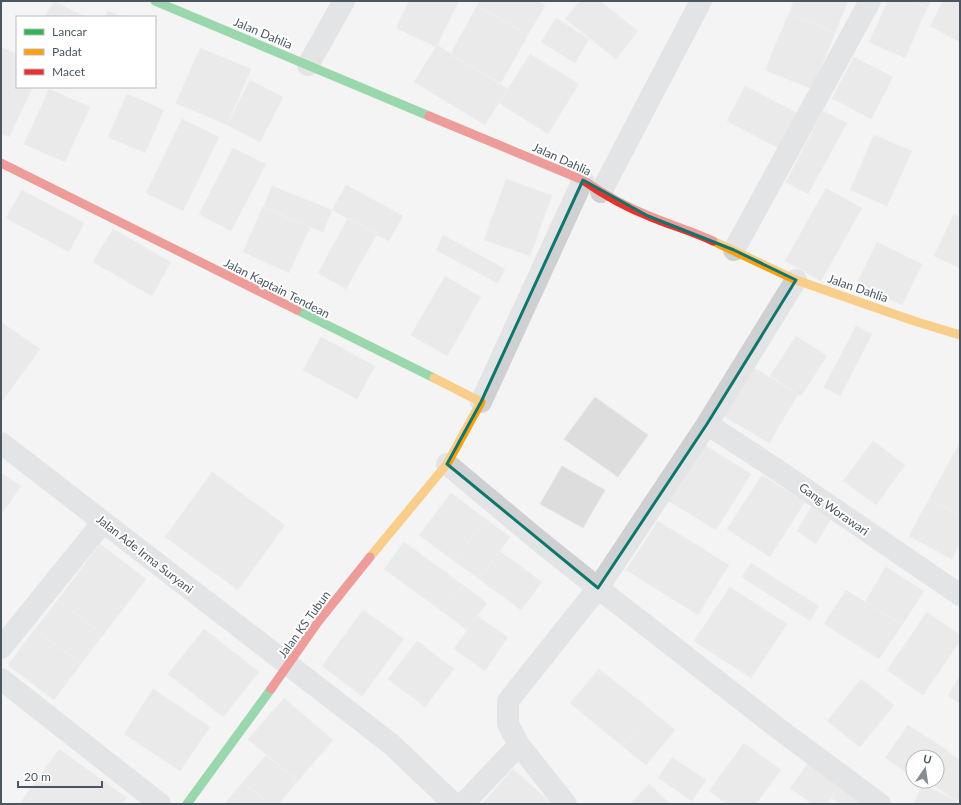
<svg xmlns="http://www.w3.org/2000/svg" width="961" height="805" font-family="Lato,sans-serif">
  <rect width="100%" height="100%" fill="#f4f4f4"/>
  <!-- building -->
  <path fill="#ddddde" stroke="#e5e6e7" d="M 54,1 L 85,17 L 45,17 Z
    M 409,1 L 459,1 L 436,47 L 396,28 Z
    M 480,1 L 537,1 L 545,5 L 528,35 L 477,6 Z
    M 580,1 L 600,1 L 638,31 L 616,59 L 565,19 Z
    M 794,1 L 848,1 L 835,33 L 789,13 Z
    M 888,1 L 911,1 L 927,8 L 905,58 L 869,42 Z
    M 911,1 L 931,1 L 927,8 Z
    M 943,1 L 960,1 L 960,42 L 930,26 Z
    M 477,6 L 528,35 L 501,83 L 450,55 Z
    M 108,11 L 123,17 L 105,17 Z
    M 789,13 L 835,33 L 812,89 L 765,70 Z
    M 556,18 L 589,39 L 575,63 L 541,42 Z
    M 437,45 L 508,89 L 485,125 L 414,82 Z
    M 1,47 L 17,54 L 17,87 L 33,87 L 9,137 L 1,134 Z
    M 200,48 L 251,69 L 227,125 L 176,103 Z
    M 530,54 L 579,84 L 548,134 L 499,103 Z
    M 854,57 L 893,77 L 871,119 L 832,98 Z
    M 250,80 L 283,97 L 260,142 L 227,125 Z
    M 745,86 L 797,113 L 778,148 L 727,121 Z
    M 49,89 L 90,107 L 65,162 L 24,144 Z
    M 127,94 L 164,110 L 145,153 L 108,137 Z
    M 823,111 L 847,123 L 808,194 L 786,182 Z
    M 182,119 L 219,137 L 183,211 L 146,193 Z
    M 874,135 L 912,151 L 887,206 L 850,190 Z
    M 233,148 L 266,164 L 231,231 L 199,214 Z
    M 506,179 L 552,195 L 530,256 L 484,240 Z
    M 346,185 L 403,216 L 389,241 L 332,210 Z
    M 272,186 L 332,210 L 323,232 L 263,208 Z
    M 826,188 L 862,208 L 821,281 L 785,261 Z
    M 22,190 L 84,223 L 69,252 L 6,218 Z
    M 263,206 L 310,227 L 289,273 L 243,252 Z
    M 954,214 L 960,217 L 960,268 L 934,256 Z
    M 348,218 L 377,234 L 346,289 L 318,273 Z
    M 113,229 L 171,262 L 152,296 L 93,262 Z
    M 443,235 L 505,269 L 497,283 L 436,250 Z
    M 877,242 L 922,264 L 902,305 L 857,283 Z
    M 445,276 L 481,297 L 447,356 L 411,335 Z
    M 1,322 L 40,349 L 3,400 L 1,398 Z
    M 856,326 L 872,334 L 840,396 L 824,387 Z
    M 796,336 L 827,356 L 801,396 L 770,376 Z
    M 321,337 L 375,366 L 357,399 L 303,370 Z
    M 749,365 L 798,394 L 769,443 L 720,414 Z
    M 595,397 L 648,435 L 618,477 L 564,439 Z
    M 873,441 L 905,465 L 876,505 L 843,481 Z
    M 960,442 L 960,515 L 929,499 Z
    M 703,444 L 751,474 L 716,530 L 667,500 Z
    M 562,466 L 605,490 L 583,528 L 540,504 Z
    M 212,472 L 285,525 L 238,590 L 165,537 Z
    M 1,473 L 21,486 L 1,515 Z
    M 762,475 L 805,502 L 770,557 L 727,529 Z
    M 451,493 L 486,519 L 454,561 L 419,535 Z
    M 929,499 L 960,515 L 960,543 L 952,559 L 909,536 Z
    M 811,507 L 831,519 L 816,544 L 797,531 Z
    M 486,519 L 510,537 L 479,579 L 454,561 Z
    M 658,521 L 729,565 L 698,615 L 626,570 Z
    M 404,542 L 463,585 L 443,612 L 384,569 Z
    M 100,544 L 146,579 L 103,635 L 58,600 Z
    M 500,551 L 542,582 L 521,610 L 479,579 Z
    M 751,563 L 819,606 L 810,621 L 742,577 Z
    M 886,567 L 924,591 L 902,625 L 865,602 Z
    M 463,585 L 487,603 L 467,630 L 443,612 Z
    M 730,587 L 787,624 L 751,678 L 694,641 Z
    M 846,590 L 902,625 L 879,659 L 824,624 Z
    M 58,600 L 103,635 L 81,664 L 35,629 Z
    M 363,610 L 404,639 L 362,696 L 322,666 Z
    M 927,612 L 960,635 L 960,641 L 923,695 L 887,670 Z
    M 477,616 L 508,637 L 485,671 L 454,649 Z
    M 35,629 L 81,664 L 54,700 L 8,665 Z
    M 204,629 L 259,672 L 223,717 L 168,674 Z
    M 417,641 L 454,669 L 425,707 L 388,679 Z
    M 599,669 L 651,710 L 622,746 L 570,703 Z
    M 960,675 L 960,703 L 948,696 Z
    M 861,679 L 894,705 L 860,747 L 827,721 Z
    M 153,689 L 210,727 L 180,771 L 124,734 Z
    M 284,698 L 333,740 L 298,781 L 248,739 Z
    M 651,710 L 675,730 L 646,765 L 622,746 Z
    M 908,725 L 947,750 L 937,764 L 937,757 L 913,757 L 913,777 L 885,758 Z
    M 744,743 L 781,770 L 756,804 L 727,804 L 709,791 Z
    M 59,749 L 127,798 L 122,804 L 20,803 Z
    M 947,751 L 960,760 L 960,797 L 957,801 L 927,781 L 937,781 L 937,765 Z
    M 266,755 L 298,781 L 278,804 L 269,804 L 243,782 Z
    M 672,757 L 706,780 L 692,801 L 658,778 Z
    M 812,758 L 844,780 L 827,804 L 812,804 L 790,788 Z
    M 513,769 L 541,794 L 532,804 L 482,804 Z
    M 844,780 L 878,804 L 840,804 L 831,798 Z
    M 243,782 L 269,804 L 224,804 Z
    M 649,784 L 670,804 L 630,804 Z
    M 923,784 L 957,801 L 955,804 L 913,804 Z
    M 541,794 L 553,804 L 532,804 Z"/>
  <g fill="none" stroke-linecap="round" stroke-linejoin="round">
    <!-- street -->
    <path stroke="#ced0d2" stroke-width="22" d="M 308,65 L 344,1
      M 601,192 L 701,1
      M 734,250 L 870,1
      M 481,402 L 583,180
      M 707,424 L 779,471 L 960,595
      M 1,443 L 391,744 L 454,804
      M 447,464 L 538,540 L 598,588 L 775,726 L 880,804
      M 1,648 L 103,522
      M 1,679 L 160,804
      M 463,804 L 519,745
      M 566,804 L 519,745 L 508,724 L 508,701 L 598,588 L 707,424 L 796,280"/>
    <!-- fast -->
    <path stroke="#30b455" stroke-width="9" d="M 155,1 L 429,116
      M 297,310 L 434,378
      M 187,804 L 271,689"/>
    <!-- slow -->
    <path stroke="#ff9f0a" stroke-width="9" d="M 713,241 L 796,280 L 914,321 L 960,335
      M 370,557 L 447,464 L 481,402 L 434,378"/>
    <!-- jam -->
    <path stroke="#e5322d" stroke-width="9" d="M 429,116 L 583,180 C 603,194 626,207 649,216 C 670,225 692,231 713,241
      M 1,163 L 297,310
      M 271,689 L 318,622 L 370,557"/>
  </g>
  <!-- marked area -->
  <path d="M0 0H961V805H0ZM 583,180 L 648,216 L 734,250 L 796,280 L 707,424 L 598,588 L 447,464 L 481,402 Z" fill="#f4f4f4" fill-opacity=".55" fill-rule="evenodd"/>
  <path fill="none" stroke="#0f766e" stroke-width="3" stroke-linejoin="round" d="M 583,180 L 648,216 L 734,250 L 796,280 L 707,424 L 598,588 L 447,464 L 481,402 Z"/>
  <g text-anchor="middle" dominant-baseline="central" stroke-width="4" stroke-linejoin="round" paint-order="stroke">
    <!-- street labels -->
    <g font-size="12" fill="#4a5661" stroke="#fff">
      <text transform="translate(263 33) rotate(23)">Jalan Dahlia</text>
      <text transform="translate(562 159) rotate(24)">Jalan Dahlia</text>
      <text transform="translate(277 288) rotate(27)">Jalan Kaptain Tendean</text>
      <text transform="translate(858 288) rotate(19)">Jalan Dahlia</text>
      <text transform="translate(834 509) rotate(35)">Gang Worawari</text>
      <text transform="translate(145 554) rotate(38)">Jalan Ade Irma Suryani</text>
      <text transform="translate(304 624) rotate(-54)">Jalan KS Tubun</text>
    </g>
  </g>
  <!-- border -->
  <rect width="961" height="805" fill="none" stroke="#4a5661" stroke-width="4"/>
  <!-- legend -->
  <rect x="16" y="16" width="140" height="72" fill="#ffffff" stroke="#b7bbc0"/>
  <rect x="24" y="29" width="20" height="6" fill="#30b455" stroke="#b7bbc0"/>
  <text x="52" y="36" font-size="12" fill="#4a5661">Lancar</text>
  <rect x="24" y="49" width="20" height="6" fill="#ff9f0a" stroke="#b7bbc0"/>
  <text x="52" y="56" font-size="12" fill="#4a5661">Padat</text>
  <rect x="24" y="69" width="20" height="6" fill="#e5322d" stroke="#b7bbc0"/>
  <text x="52" y="76" font-size="12" fill="#4a5661">Macet</text>
  <!-- north arrow -->
  <g transform="translate(925 769) rotate(13)"><circle r="19" fill="#ffffff" stroke="#b7bbc0"/>
  <path d="M0-3L7 15L0 10L-7 15Z" fill="#868d94"/>
  <text y="-6" font-size="11" font-weight="bold" text-anchor="middle" fill="#4a5661">U</text>
  </g>
  <!-- scale -->
  <path d="M18 781v6h84v-6" fill="none" stroke="#4a5661" stroke-width="2"/>
  <text x="24" y="781" font-size="12" fill="#4a5661" stroke="#ffffff" stroke-width="3" paint-order="stroke">20 m</text>
</svg>
